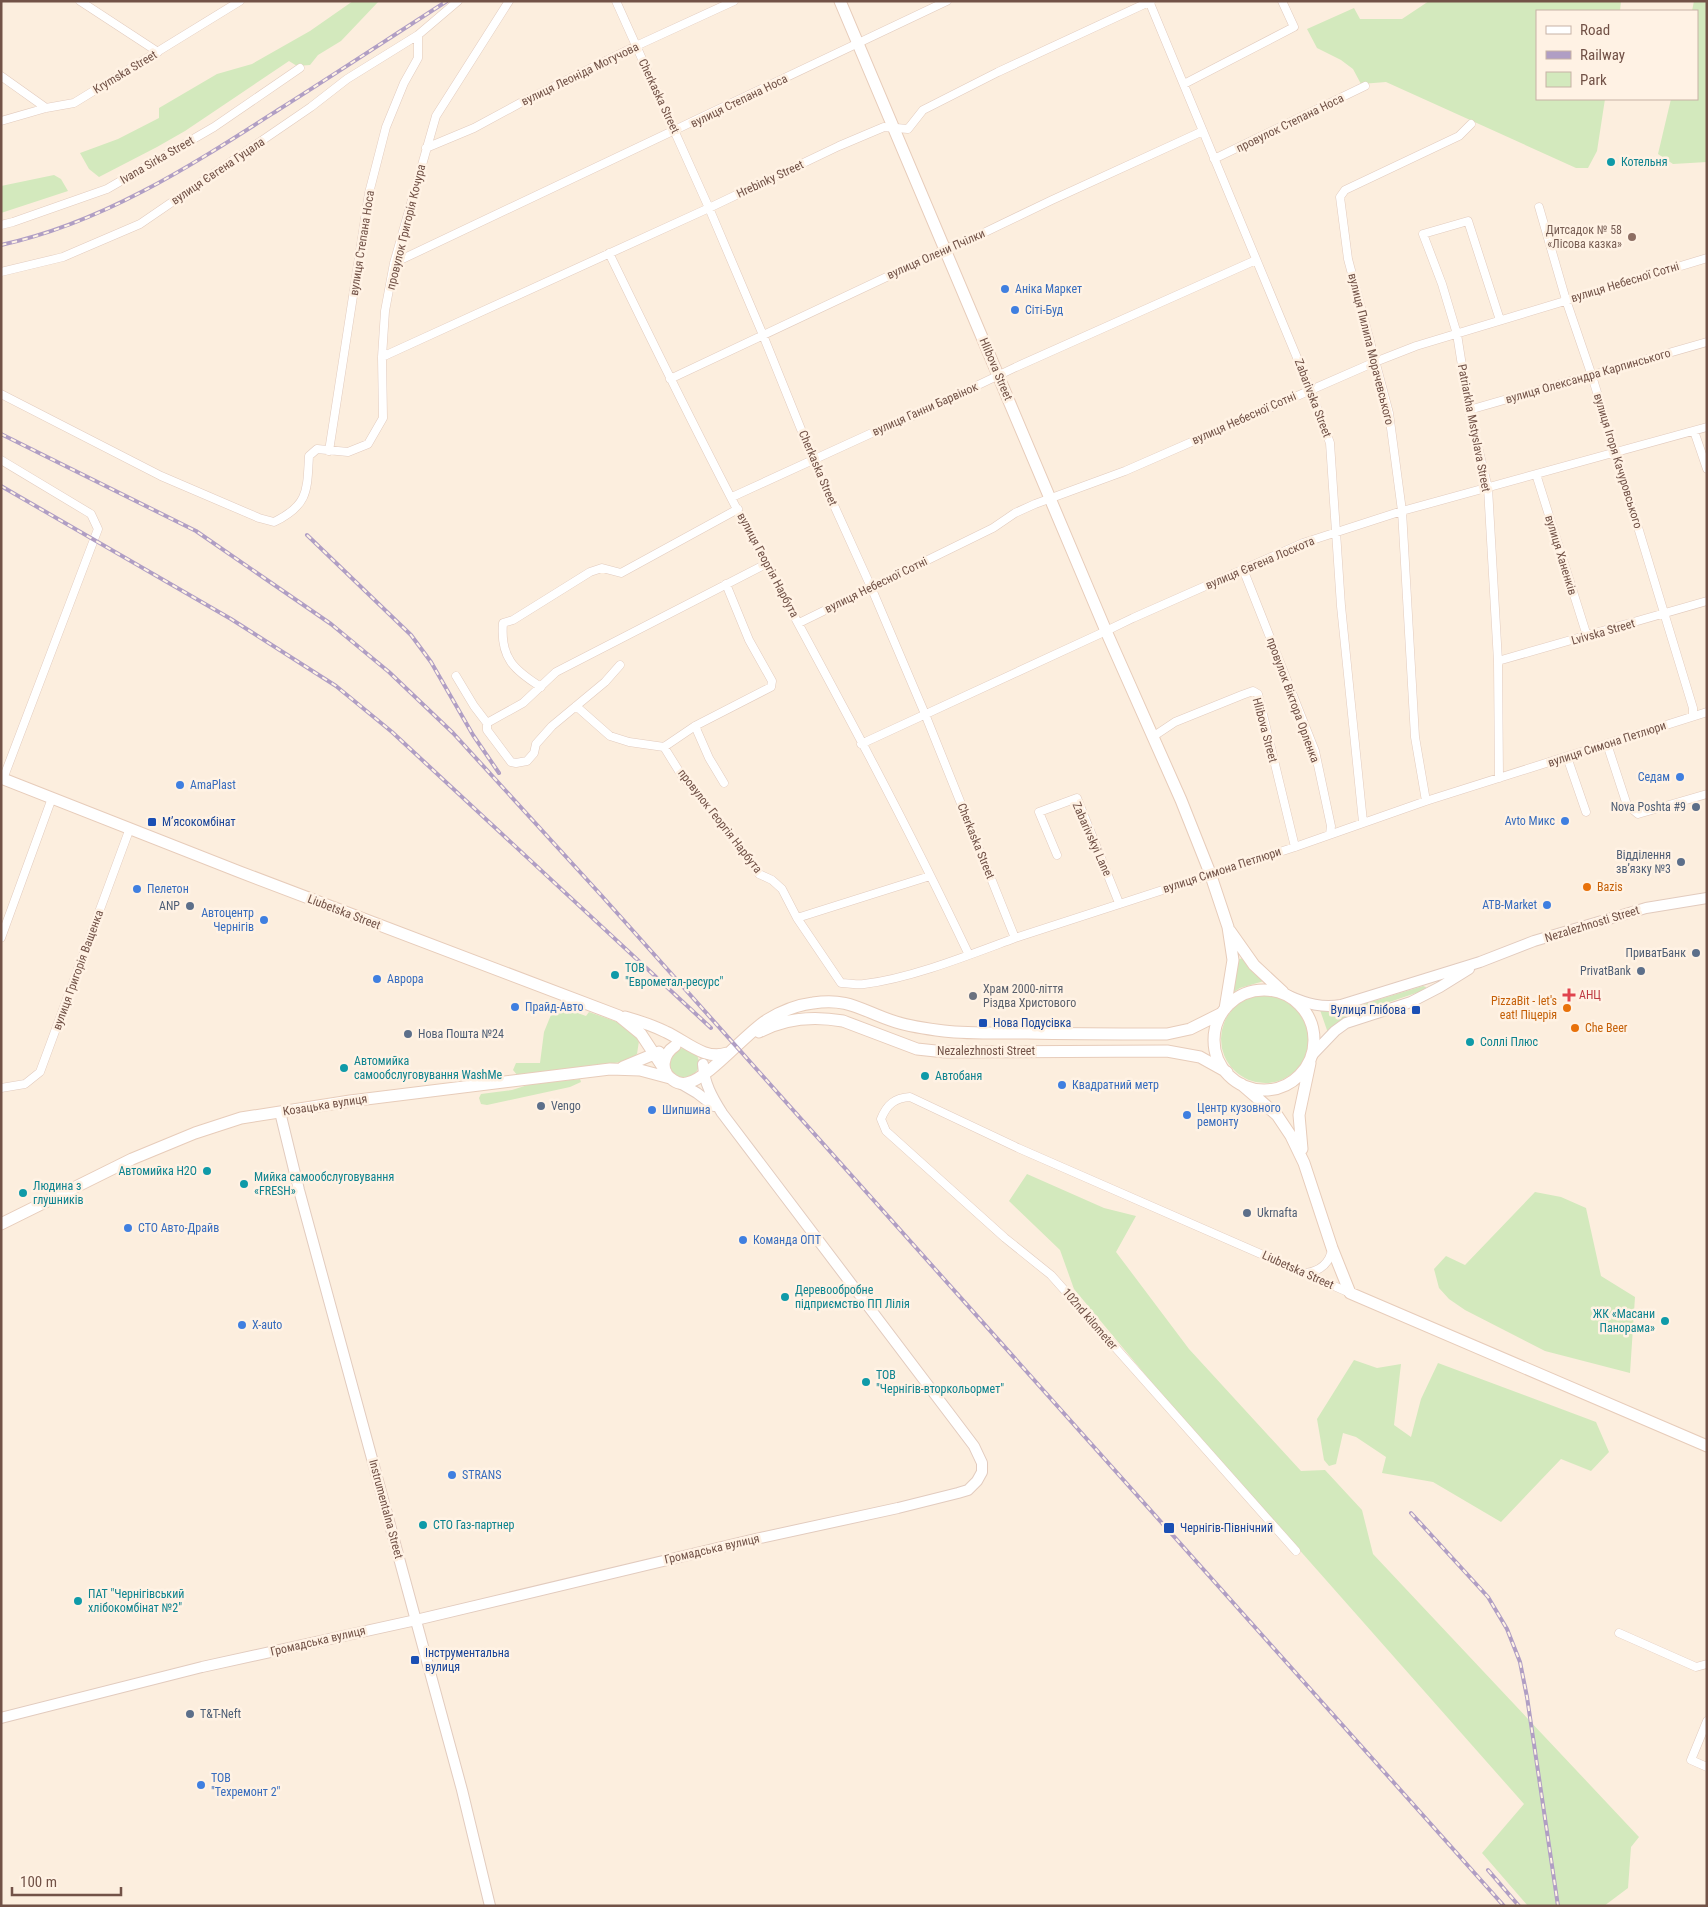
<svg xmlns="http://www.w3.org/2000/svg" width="1708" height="1907" font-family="'Roboto Condensed',sans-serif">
  <rect width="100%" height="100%" fill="#fceede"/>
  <!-- green -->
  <path fill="#d3e9bd" d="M 353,1 L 379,1 L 341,41 L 318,55 L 310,65 L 297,66 L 289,61 L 185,131 L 157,147 L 99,177 L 89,169 L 80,153 L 118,139 L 159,118 L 159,108 L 217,74 L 252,64 L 310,31 Z
    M 1429,1 L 1621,1 L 1620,11 L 1537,11 L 1537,99 L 1605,99 L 1597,151 L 1588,168 L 1576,168 L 1386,82 L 1361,84 L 1353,69 L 1341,60 L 1317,48 L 1307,29 L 1354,8 L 1360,19 L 1402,19 Z
    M 1694,1 L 1707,1 L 1707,162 L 1673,164 L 1658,154 L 1671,99 L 1697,99 L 1697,11 L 1692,11 Z
    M 54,175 L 61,179 L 68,191 L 1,213 L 1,186 Z
    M 1243,958 L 1264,981 L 1240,988 L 1231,994 L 1236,960 Z
    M 1423,986 L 1426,987 L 1425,990 L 1345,1017 L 1328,1033 L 1320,1010 L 1341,1011 Z
    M1221 1039a44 44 0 1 1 88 0a44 44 0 1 1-88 0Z
    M 555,1005 L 586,1016 L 589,1012 L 629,1026 L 639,1041 L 637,1054 L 629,1061 L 518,1076 L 513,1070 L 516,1063 L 540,1063 L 544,1032 Z
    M669 1063a15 15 0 1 1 30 0a15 15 0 1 1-30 0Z
    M 580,1079 L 581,1082 L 570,1087 L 487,1105 L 481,1104 L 479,1098 L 481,1094 L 512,1090 L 531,1084 Z
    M 1027,1174 L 1104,1208 L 1136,1216 L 1116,1252 L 1189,1349 L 1301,1471 L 1325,1470 L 1362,1510 L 1373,1554 L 1639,1837 L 1631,1847 L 1628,1888 L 1604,1906 L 1528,1906 L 1482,1853 L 1524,1804 L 1158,1390 L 1074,1289 L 1060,1250 L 1009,1201 Z
    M 1535,1192 L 1561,1197 L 1586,1208 L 1601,1276 L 1635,1297 L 1630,1373 L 1545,1351 L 1465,1310 L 1449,1299 L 1439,1288 L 1434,1269 L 1446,1256 L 1465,1265 Z
    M 1354,1360 L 1377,1368 L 1401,1364 L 1394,1425 L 1411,1437 L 1421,1399 L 1438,1363 L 1596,1422 L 1609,1452 L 1591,1471 L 1561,1459 L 1501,1522 L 1433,1482 L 1382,1473 L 1386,1457 L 1356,1437 L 1343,1433 L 1336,1464 L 1329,1466 L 1324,1460 L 1317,1419 Z"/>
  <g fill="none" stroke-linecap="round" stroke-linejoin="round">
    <!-- minor casing -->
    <g stroke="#e2cbbe" stroke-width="9">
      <path id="minor" d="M 80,1 L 158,52
        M 616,1 L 709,208 L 763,335 L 813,459 L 871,587 L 925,714 L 1015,938
        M 1149,1 L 1310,389 L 1330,443 L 1341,606 L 1363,822
        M 1,76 L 46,108
        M 1184,84 L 1294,27 L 1282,1
        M 1,121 L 46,108 L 74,103 L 240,1
        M 426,148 L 474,128 L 522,102 L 636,46 L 734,1
        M 1214,159 L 1365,86
        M 1539,207 L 1566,300 L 1592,376 L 1693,708 L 1693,716
        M 1,225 L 13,222 L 107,189 L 214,127 L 300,68
        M 609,253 C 660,358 711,462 766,564 C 836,693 906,822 969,955
        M 394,263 L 947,1
        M 1,272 L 63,257 L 140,224 L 311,107 L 347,79 L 418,35
        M 382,357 L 709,208 L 839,146 L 884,127 L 908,129 L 923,110 L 929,107 L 998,72 L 1151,1
        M 670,379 L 946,249 L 973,238 L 1052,200 L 1203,131
        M 1,394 L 161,476 L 259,518 L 274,522 C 309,505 307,490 309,456 L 317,449 L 348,452 L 368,444 L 383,418 L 382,357 L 385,311 L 394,263 L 436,116 L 509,1
        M 1469,410 L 1707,342
        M 1694,431 L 1707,469
        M 329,451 L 369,193 L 386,127 L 404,83 L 418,58 L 418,35 L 458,1
        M 1,460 L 91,514 L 98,529 L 3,779
        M 1536,474 L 1587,636
        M 732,497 L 874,432 L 911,417 L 1016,367 L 1256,260
        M 1243,569 L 1315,751 L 1331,826 L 1330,834
        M 799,623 L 993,528 L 1015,513 L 1035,504 L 1125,471 L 1375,362 L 1416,346 L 1707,258
        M 1498,661 L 1707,601
        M 456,676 L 474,706 L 487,723 L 523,703 L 556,672 L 766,564
        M 541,687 C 514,670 500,658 503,623 L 513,620 L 590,572 L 602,568 L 621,573 L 738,509
        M 576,706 L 610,736 L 629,742 L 664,747 L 695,726 L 771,687 L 772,681 L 749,640 L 726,584
        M 487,723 L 487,730 L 511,762 L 516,763 L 527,761 L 534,753 L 536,744 L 552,726 L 605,682 L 620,665
        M 695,726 L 709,758 L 724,783
        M 1154,736 L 1175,722 L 1242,695 L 1253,691 L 1258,694 L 1295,847
        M 861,744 L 1106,631 L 1133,618 L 1303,543 L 1402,511 L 1707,427
        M 1607,744 L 1627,805 L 1638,814 L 1707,794
        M 664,747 L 682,776 L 734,839 L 759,874 L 772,880 L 782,889 L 797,918 L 841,983 C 849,983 857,985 864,984 C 912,978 969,955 1015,938 L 1295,847 L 1426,801 L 1707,712
        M 1567,757 L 1586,812
        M 1499,778 L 1498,661 L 1488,488 L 1469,410 L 1457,334 L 1442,284 L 1423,234 L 1468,221 L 1500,320
        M 1426,801 L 1415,737 L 1402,511 L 1389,413 L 1348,259 L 1340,197 L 1345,190 L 1459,136 L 1471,124
        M 1057,855 L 1039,812 L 1077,798 L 1119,903
        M 797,918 L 930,876
        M 1,938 L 52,798
        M 1,1088 L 25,1084 L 40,1072 L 130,828
        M 1306,1273 C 1320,1271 1329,1264 1332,1250
        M 1296,1551 L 1051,1275 L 1005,1238 L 886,1131 L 881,1119 C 887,1104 895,1098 910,1097 L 1018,1148 L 1350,1293
        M 1619,1633 L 1696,1667 L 1707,1664
        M 1707,1721 L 1691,1760 L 1707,1767"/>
    </g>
    <!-- tertiary casing -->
    <g stroke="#e2cbbe" stroke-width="12">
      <path id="tertiary" d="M 1289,996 C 1307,1004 1322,1008 1341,1005 L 1480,962 L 1534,941 L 1646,908 L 1707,898
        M 1312,1055 L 1335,1031 L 1346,1023 L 1411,1002 L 1440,987 L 1469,969
        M 680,1083 L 697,1093 L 714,1106
        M 280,1112 L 299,1190 L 462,1790 L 490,1906
        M 1,1718 L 202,1667 L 416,1620 L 751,1540 L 898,1508 L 958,1493 L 968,1490 L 977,1481 L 982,1472 L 982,1463 L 974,1446 L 722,1113 C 712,1097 704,1083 703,1064"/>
    </g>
    <!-- secondary casing -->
    <g stroke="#e7ccba" stroke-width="13">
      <path id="secondary" d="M 840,1 L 1106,631 L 1181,800 L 1210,873 L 1228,927 L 1233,960 L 1225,1009
        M 1,778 L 240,872 L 619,1016 L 641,1034 L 666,1072
        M 1230,931 L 1254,965 L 1283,992
        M1214 1040a50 50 0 1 1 100 0a50 50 0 1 1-100 0Z
        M 625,1017 C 639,1021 654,1026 666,1032 C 686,1041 705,1061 727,1053
        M 759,1032 C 785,1018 815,1016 843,1021 L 917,1049 L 945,1052 L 1167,1051 L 1200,1057 L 1227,1072
        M 675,1046 C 663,1054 659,1071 673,1080 C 677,1083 682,1084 687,1083 C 708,1079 746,1033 767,1020 C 780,1012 797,1005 813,1003 C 850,997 863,1012 896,1022 C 912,1027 928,1029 944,1031 C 971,1034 999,1033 1027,1033 C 1073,1034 1120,1034 1167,1034 L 1190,1029 L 1222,1013
        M 623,1067 L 659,1052
        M 1241,1084 L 1277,1115 L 1291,1136 L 1304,1163 L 1332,1248 L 1350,1293 L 1707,1446
        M 1302,1149 L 1299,1115 L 1310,1063
        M 1,1224 L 132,1159 L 195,1133 L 241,1118 L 350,1101 L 610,1069 L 640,1070 L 670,1078"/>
    </g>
    <!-- minor -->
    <use href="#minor" stroke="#fff" stroke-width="8"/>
    <!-- tertiary -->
    <use href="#tertiary" stroke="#fff" stroke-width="10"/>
    <!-- secondary -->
    <use href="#secondary" stroke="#fff" stroke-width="11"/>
    <!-- rail casing -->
    <g stroke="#b09ec4" stroke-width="4">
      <path id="rail" d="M 1,245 C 103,223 192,165 278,110 C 335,74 391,37 447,1
        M 1,434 L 196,531 L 331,624 L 389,672 L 453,733 L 601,895 L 1504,1906
        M 1,486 L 231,619 L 336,686 L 392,732 L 711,1028
        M 307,535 L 411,635 L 431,662 L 473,735 L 499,773
        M 1411,1513 L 1488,1597 L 1507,1629 L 1520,1662 L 1527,1697 L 1558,1906
        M 1488,1870 L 1519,1906"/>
    </g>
    <!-- rail -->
    <use href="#rail" stroke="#fff2e4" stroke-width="2" stroke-dasharray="5.5" stroke-linecap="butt"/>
  </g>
  <!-- markers -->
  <g fill="#0f9aa8" stroke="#fff2e4" stroke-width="2">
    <circle cx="1611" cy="162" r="5"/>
    <circle cx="615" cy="975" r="5"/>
    <circle cx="1470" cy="1042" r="5"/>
    <circle cx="344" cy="1068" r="5"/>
    <circle cx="925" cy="1076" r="5"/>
    <circle cx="207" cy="1171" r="5"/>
    <circle cx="244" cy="1184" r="5"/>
    <circle cx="23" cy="1193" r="5"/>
    <circle cx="785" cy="1297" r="5"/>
    <circle cx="1665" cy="1321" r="5"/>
    <circle cx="866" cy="1382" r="5"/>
    <circle cx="423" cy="1525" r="5"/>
    <circle cx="78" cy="1601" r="5"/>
  </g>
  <circle fill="#8d6e63" stroke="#fff2e4" stroke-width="2" cx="1632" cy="237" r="5"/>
  <g fill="#3f7fe0" stroke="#fff2e4" stroke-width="2">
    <circle cx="1005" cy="289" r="5"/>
    <circle cx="1015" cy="310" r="5"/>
    <circle cx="1680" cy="777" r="5"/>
    <circle cx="180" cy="785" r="5"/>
    <circle cx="1565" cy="821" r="5"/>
    <circle cx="137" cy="889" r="5"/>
    <circle cx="1547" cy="905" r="5"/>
    <circle cx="264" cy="920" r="5"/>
    <circle cx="377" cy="979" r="5"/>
    <circle cx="515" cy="1007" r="5"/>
    <circle cx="1062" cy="1085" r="5"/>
    <circle cx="652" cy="1110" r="5"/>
    <circle cx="1187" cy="1115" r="5"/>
    <circle cx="128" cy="1228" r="5"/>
    <circle cx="743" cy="1240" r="5"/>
    <circle cx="242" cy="1325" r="5"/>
    <circle cx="452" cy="1475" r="5"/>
    <circle cx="201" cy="1785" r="5"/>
  </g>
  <g fill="#5c6f8a" stroke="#fff2e4" stroke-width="2">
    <circle cx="1696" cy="807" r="5"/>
    <circle cx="1681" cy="862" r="5"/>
    <circle cx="190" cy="906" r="5"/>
    <circle cx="1696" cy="953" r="5"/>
    <circle cx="1641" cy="971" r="5"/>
    <circle cx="408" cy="1034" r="5"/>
    <circle cx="541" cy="1106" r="5"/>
    <circle cx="1247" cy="1213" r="5"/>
    <circle cx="190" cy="1714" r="5"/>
  </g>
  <g fill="#1a4fb4" stroke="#fff2e4" stroke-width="2">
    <rect x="147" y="817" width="10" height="10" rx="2.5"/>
    <rect x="1411" y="1005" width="10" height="10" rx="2.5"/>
    <rect x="978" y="1018" width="10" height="10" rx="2.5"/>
    <rect x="1163" y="1522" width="12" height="12" rx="2.5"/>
    <rect x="410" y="1655" width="10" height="10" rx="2.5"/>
  </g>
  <g fill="#e8710a" stroke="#fff2e4" stroke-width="2">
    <circle cx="1587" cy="887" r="5"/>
    <circle cx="1567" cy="1008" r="5"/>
    <circle cx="1575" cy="1028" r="5"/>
  </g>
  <path fill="#e0444e" stroke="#fff2e4" stroke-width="2" d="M1566.5 987.5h5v5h5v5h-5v5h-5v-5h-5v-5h5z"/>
  <circle fill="#6b7280" stroke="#fff2e4" stroke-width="2" cx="973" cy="996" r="5"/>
  <g text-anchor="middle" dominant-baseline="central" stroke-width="5" stroke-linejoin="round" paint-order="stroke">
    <!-- street labels -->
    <g font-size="12" fill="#725247" stroke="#fff2e4">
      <text transform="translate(125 72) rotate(-31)">Krymska Street</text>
      <text transform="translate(580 74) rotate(-26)">вулиця Леоніда Могучова</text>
      <text transform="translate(659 96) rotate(65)">Cherkaska Street</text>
      <text transform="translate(739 101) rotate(-26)">вулиця Степана Носа</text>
      <text transform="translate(1290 123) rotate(-26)">провулок Степана Носа</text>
      <text transform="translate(157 160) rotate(-30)">Ivana Sirka Street</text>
      <text transform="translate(218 171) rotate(-34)">вулиця Євгена Гуцала</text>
      <text transform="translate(770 179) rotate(-25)">Hrebinky Street</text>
      <text transform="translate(406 227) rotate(-76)">провулок Григорія Кочура</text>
      <text transform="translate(362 243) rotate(-81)">вулиця Степана Носа</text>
      <text transform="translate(936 254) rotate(-24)">вулиця Олени Пчілки</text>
      <text transform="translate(1625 282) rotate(-17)">вулиця Небесної Сотні</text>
      <text transform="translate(1371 349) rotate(76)">вулиця Пилипа Морачевського</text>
      <text transform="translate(996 369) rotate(67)">Hlibova Street</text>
      <text transform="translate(1588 376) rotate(-16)">вулиця Олександра Карпинського</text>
      <text transform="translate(1313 398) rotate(69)">Zabarivska Street</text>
      <text transform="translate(925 409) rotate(-24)">вулиця Ганни Барвінок</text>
      <text transform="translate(1244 418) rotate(-24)">вулиця Небесної Сотні</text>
      <text transform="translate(1474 428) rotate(79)">Patriarkha Mstyslava Street</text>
      <text transform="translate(1618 461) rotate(73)">вулиця Ігоря Качуровського</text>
      <text transform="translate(818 468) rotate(67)">Cherkaska Street</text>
      <text transform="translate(1561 555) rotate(73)">вулиця Ханенків</text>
      <text transform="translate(1260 563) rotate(-23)">вулиця Євгена Лоскота</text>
      <text transform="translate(768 565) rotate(62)">вулиця Георгія Нарбута</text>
      <text transform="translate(876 585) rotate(-26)">вулиця Небесної Сотні</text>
      <text transform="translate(1603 632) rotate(-16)">Lvivska Street</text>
      <text transform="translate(1293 700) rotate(70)">провулок Віктора Орленка</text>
      <text transform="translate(1265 730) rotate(75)">Hlibova Street</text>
      <text transform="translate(1607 744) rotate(-18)">вулиця Симона Петлюри</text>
      <text transform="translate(720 821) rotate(52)">провулок Георгія Нарбута</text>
      <text transform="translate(1092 839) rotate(66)">Zabarivskyi Lane</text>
      <text transform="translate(976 841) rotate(68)">Cherkaska Street</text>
      <text transform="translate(1222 870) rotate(-18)">вулиця Симона Петлюри</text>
      <text transform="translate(344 912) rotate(21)">Liubetska Street</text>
      <text transform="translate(1592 924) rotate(-17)">Nezalezhnosti Street</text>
      <text transform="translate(78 970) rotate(-70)">вулиця Григорія Ващенка</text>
      <text x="986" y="1051">Nezalezhnosti Street</text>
      <text transform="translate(325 1105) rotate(-9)">Козацька вулиця</text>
      <text transform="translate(1298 1270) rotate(24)">Liubetska Street</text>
      <text transform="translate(1090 1319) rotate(49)">102nd kilometer</text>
      <text transform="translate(386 1509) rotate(75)">Instrumentalna Street</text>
      <text transform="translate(712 1549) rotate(-13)">Громадська вулиця</text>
      <text transform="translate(318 1641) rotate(-13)">Громадська вулиця</text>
    </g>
    <!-- culture labels -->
    <g font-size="12" fill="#0d838f" stroke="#fff2e4" text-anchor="start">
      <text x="1621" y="162">Котельня</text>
      <text x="625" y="968">ТОВ<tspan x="625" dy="14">"Еврометал-ресурс"</tspan></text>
      <text x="1480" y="1042">Соллі Плюс</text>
      <text x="354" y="1061">Автомийка<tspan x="354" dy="14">самообслуговування WashMe</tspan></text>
      <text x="935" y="1076">Автобаня</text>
      <text x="197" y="1171" text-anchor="end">Автомийка H2O</text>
      <text x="254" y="1177">Мийка самообслуговування<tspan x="254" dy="14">«FRESH»</tspan></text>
      <text x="33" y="1186">Людина з<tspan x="33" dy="14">глушників</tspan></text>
      <text x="795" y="1290">Деревообробне<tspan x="795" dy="14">підприємство ПП Лілія</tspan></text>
      <text x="1655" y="1314" text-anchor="end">ЖК «Масани<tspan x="1655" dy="14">Панорама»</tspan></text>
      <text x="876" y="1375">ТОВ<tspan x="876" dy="14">"Чернігів-вторкольормет"</tspan></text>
      <text x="433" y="1525">СТО Газ-партнер</text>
      <text x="88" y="1594">ПАТ "Чернігівський<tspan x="88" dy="14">хлібокомбінат №2"</tspan></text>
    </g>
    <!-- education labels -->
    <g font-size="12" fill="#785e54" stroke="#fff2e4" text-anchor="end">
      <text x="1622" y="230">Дитсадок № 58<tspan x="1622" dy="14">«Лісова казка»</tspan></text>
    </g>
    <!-- shop labels -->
    <g font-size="12" fill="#366cbe" stroke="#fff2e4" text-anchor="start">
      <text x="1015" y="289">Аніка Маркет</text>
      <text x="1025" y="310">Сіті-Буд</text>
      <text x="1670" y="777" text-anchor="end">Седам</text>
      <text x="190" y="785">AmaPlast</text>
      <text x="1555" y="821" text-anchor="end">Avto Микс</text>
      <text x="147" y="889">Пелетон</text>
      <text x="1537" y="905" text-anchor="end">ATB-Market</text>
      <text x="254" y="913" text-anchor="end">Автоцентр<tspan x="254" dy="14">Чернігів</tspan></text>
      <text x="387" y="979">Аврора</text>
      <text x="525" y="1007">Прайд-Авто</text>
      <text x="1072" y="1085">Квадратний метр</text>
      <text x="1197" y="1108">Центр кузовного<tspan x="1197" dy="14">ремонту</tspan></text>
      <text x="662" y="1110">Шипшина</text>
      <text x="138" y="1228">СТО Авто-Драйв</text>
      <text x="753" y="1240">Команда ОПТ</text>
      <text x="252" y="1325">X-auto</text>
      <text x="462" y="1475">STRANS</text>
      <text x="211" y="1778">ТОВ<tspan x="211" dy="14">"Техремонт 2"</tspan></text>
    </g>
    <!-- service labels -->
    <g font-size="12" fill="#4e5e75" stroke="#fff2e4" text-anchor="end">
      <text x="1686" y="807">Nova Poshta #9</text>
      <text x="1671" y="855">Відділення<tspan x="1671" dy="14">зв’язку №3</tspan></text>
      <text x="180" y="906">ANP</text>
      <text x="1686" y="953">ПриватБанк</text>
      <text x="1631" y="971">PrivatBank</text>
      <text x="418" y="1034" text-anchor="start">Нова Пошта №24</text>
      <text x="551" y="1106" text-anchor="start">Vengo</text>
      <text x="1257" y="1213" text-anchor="start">Ukrnafta</text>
      <text x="200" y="1714" text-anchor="start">T&amp;T-Neft</text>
    </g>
    <!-- transit labels -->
    <g font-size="12" fill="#164399" stroke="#fff2e4" text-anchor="start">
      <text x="162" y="822">М’ясокомбінат</text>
      <text x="1406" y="1010" text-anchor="end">Вулиця Глібова</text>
      <text x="993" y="1023">Нова Подусівка</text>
      <text x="1180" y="1528">Чернігів-Північний</text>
      <text x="425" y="1653">Інструментальна<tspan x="425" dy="14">вулиця</tspan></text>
    </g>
    <!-- food labels -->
    <g font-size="12" fill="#c56008" stroke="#fff2e4" text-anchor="start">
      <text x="1597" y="887">Bazis</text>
      <text x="1557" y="1001" text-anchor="end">PizzaBit - let's<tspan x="1557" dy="14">eat! Піцерія</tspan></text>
      <text x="1585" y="1028">Che Beer</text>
    </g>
    <!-- worship labels -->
    <g font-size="12" fill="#5b616d" stroke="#fff2e4" text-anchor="start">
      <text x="983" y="989">Храм 2000-ліття<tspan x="983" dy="14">Різдва Христового</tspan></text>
    </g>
    <!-- health labels -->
    <g font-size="12" fill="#be3a42" stroke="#fff2e4" text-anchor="start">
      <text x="1579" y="995">АНЦ</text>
    </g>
  </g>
  <!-- border -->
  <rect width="1708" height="1907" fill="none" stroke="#725247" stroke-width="5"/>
  <!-- legend -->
  <rect x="1536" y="10" width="162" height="90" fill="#fff2e4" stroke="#c7b2a5"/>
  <rect x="1546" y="26" width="25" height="8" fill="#ffffff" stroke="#c7b2a5"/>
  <text x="1580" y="35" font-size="15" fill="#725247">Road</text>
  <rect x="1546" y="51" width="25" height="8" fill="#b09ec4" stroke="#c7b2a5"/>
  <text x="1580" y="60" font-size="15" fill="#725247">Railway</text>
  <rect x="1546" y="72" width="25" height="15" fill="#d3e9bd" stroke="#c7b2a5"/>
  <text x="1580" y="85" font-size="15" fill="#725247">Park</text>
  <!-- scale -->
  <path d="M12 1887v8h109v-8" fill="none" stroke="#725247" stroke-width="2.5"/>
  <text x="20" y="1887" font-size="15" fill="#725247" stroke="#fff2e4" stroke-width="4" paint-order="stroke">100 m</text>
</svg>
